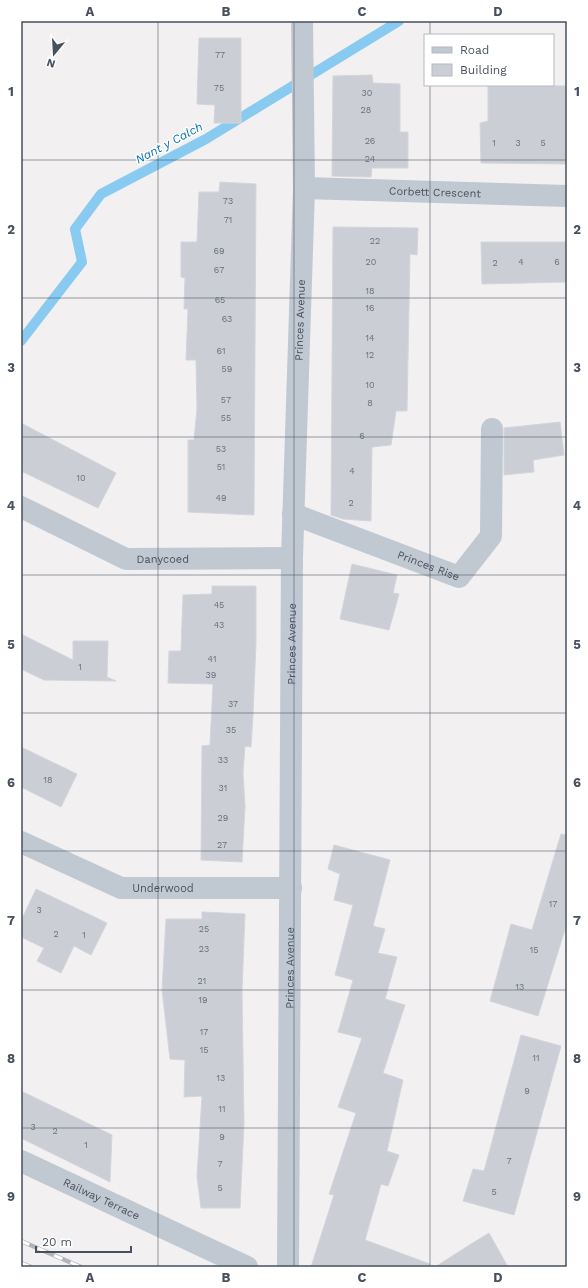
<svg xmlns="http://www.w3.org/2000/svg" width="588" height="1288" font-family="'Work Sans',sans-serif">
  <rect width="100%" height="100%" fill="#f2f0f0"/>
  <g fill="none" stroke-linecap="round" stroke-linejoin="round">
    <!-- stream -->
    <path stroke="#88caf0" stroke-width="10" d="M 21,341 L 82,262 L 75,229 L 101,194 L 206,139 L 399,21"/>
  </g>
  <!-- building -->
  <path fill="#ccced5" stroke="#d4d5dc" d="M 199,38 L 241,38 L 241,123 L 214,123 L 215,105 L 197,104 Z
    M 372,75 L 373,83 L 400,84 L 400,132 L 408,132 L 408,168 L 372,168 L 371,177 L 332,176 L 333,76 Z
    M 488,85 L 567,86 L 567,164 L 481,163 L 480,123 L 488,121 Z
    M 220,182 L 256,184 L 254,515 L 188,512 L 188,440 L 194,440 L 197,409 L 196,360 L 186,360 L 188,309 L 184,309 L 185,278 L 181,277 L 181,242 L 197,242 L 199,192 L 219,192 Z
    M 333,227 L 418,228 L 417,255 L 410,254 L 407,411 L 396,411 L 391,445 L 372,447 L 371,521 L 343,519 L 331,515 Z
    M 481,242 L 567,242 L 567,282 L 482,284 Z
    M 560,422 L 564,455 L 533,460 L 534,472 L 504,475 L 504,428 Z
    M 21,423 L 116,473 L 98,508 L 21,471 Z
    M 352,564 L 397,575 L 393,593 L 399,594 L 389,630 L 340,619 Z
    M 212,586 L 256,586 L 256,643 L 253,715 L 251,747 L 245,746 L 243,773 L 245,806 L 242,862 L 201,860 L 202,746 L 210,745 L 213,684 L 168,683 L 169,651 L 181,651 L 183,595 L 212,594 Z
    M 21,634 L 73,660 L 73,641 L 108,641 L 107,677 L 116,681 L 44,680 L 21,669 Z
    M 21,747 L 77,774 L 61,807 L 21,787 Z
    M 561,834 L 567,835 L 567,923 L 538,1016 L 490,1001 L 511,924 L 532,930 Z
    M 334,845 L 390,860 L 373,926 L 385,929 L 378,953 L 397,957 L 385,999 L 405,1005 L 383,1073 L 403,1080 L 387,1151 L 399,1155 L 388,1186 L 381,1184 L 365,1240 L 430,1264 L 430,1267 L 311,1267 L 334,1195 L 329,1194 L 356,1113 L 338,1107 L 362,1038 L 338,1032 L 353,980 L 335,975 L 353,905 L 334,900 L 340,874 L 328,869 Z
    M 36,889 L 107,923 L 91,955 L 74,946 L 61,973 L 37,961 L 44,948 L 21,937 L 21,921 Z
    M 202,912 L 245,914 L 242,990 L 244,1123 L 240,1208 L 201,1208 L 197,1177 L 202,1096 L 184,1097 L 185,1060 L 170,1059 L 162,990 L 166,919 L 202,919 Z
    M 521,1035 L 561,1046 L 514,1215 L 463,1201 L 473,1169 L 484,1171 Z
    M 21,1091 L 112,1135 L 110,1182 L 21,1138 Z
    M 489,1233 L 508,1267 L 435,1267 L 471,1244 Z"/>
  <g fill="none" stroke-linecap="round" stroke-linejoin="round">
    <!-- minor -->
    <g stroke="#c0c8d2" stroke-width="22">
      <path id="s1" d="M 304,188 L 567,196"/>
      <path id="s2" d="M 21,507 L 126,559 L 292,558"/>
      <path id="s3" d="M 293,514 L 459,577 L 491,536 L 492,429"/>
      <path id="s4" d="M 21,842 L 121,888 L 291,888"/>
      <path id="s5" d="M 21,1161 L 247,1267"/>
      <path id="s6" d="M 288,1267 L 292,558 L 304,188 L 302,21"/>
    </g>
    <!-- rail casing -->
    <g stroke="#b2b4bb" stroke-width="4.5">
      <path id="rail" d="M 21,1241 L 81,1267
        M 21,1263 L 31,1267"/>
    </g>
    <!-- rail -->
    <use href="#rail" stroke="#fff" stroke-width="3" stroke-dasharray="9" stroke-linecap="butt"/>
  </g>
  <!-- grid -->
  <path fill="none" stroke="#47505e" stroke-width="1" stroke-opacity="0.55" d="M 158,21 L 158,1267M 294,21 L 294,1267M 430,21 L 430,35M 430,85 L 430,1267M 21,160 L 567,160M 21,298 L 567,298M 21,437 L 567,437M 21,575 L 567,575M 21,713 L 567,713M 21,851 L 567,851M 21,990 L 567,990M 21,1128 L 567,1128"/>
  <g text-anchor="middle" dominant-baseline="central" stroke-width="3" stroke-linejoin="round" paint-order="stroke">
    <!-- number labels -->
    <g font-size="9" fill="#68707c">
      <text x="220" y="55">77</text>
      <text x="219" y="88">75</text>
      <text x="367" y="93">30</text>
      <text x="366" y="110">28</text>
      <text x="370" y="141">26</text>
      <text x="494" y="143">1</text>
      <text x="518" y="143">3</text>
      <text x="543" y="143">5</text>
      <text x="370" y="159">24</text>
      <text x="228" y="201">73</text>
      <text x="228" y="220">71</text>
      <text x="375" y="241">22</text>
      <text x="219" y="251">69</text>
      <text x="371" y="262">20</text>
      <text x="521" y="262">4</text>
      <text x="557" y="262">6</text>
      <text x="495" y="263">2</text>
      <text x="219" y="270">67</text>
      <text x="370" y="291">18</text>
      <text x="220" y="300">65</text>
      <text x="370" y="308">16</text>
      <text x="227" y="319">63</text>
      <text x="370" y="338">14</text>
      <text x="221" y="351">61</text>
      <text x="370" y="355">12</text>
      <text x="227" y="369">59</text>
      <text x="370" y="385">10</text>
      <text x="226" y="400">57</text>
      <text x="370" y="403">8</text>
      <text x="226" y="418">55</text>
      <text x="362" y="436">6</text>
      <text x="221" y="449">53</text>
      <text x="221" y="467">51</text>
      <text x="352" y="471">4</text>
      <text x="81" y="478">10</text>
      <text x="221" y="498">49</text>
      <text x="351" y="503">2</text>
      <text x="219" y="605">45</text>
      <text x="219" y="625">43</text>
      <text x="212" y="659">41</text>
      <text x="80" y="667">1</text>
      <text x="211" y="675">39</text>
      <text x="233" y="704">37</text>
      <text x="231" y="730">35</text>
      <text x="223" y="760">33</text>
      <text x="48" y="780">18</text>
      <text x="223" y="788">31</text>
      <text x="223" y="818">29</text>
      <text x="222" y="845">27</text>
      <text x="553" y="904">17</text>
      <text x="39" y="910">3</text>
      <text x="204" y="929">25</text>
      <text x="56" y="934">2</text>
      <text x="84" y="935">1</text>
      <text x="204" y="949">23</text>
      <text x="534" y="950">15</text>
      <text x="202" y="981">21</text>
      <text x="520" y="987">13</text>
      <text x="203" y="1000">19</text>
      <text x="204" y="1032">17</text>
      <text x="204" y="1050">15</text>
      <text x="536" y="1058">11</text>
      <text x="221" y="1078">13</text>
      <text x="527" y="1091">9</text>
      <text x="222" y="1109">11</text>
      <text x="33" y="1127">3</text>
      <text x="55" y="1131">2</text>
      <text x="222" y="1137">9</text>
      <text x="86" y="1145">1</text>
      <text x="509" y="1161">7</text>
      <text x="220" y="1164">7</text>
      <text x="220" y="1188">5</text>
      <text x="494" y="1192">5</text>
    </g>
    <!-- street labels -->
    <g font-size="11" fill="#47505e" stroke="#fff">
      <text stroke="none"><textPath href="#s1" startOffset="131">Corbett Crescent</textPath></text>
      <text stroke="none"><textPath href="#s6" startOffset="947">Princes Avenue</textPath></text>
      <text stroke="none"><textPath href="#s2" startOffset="154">Danycoed</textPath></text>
      <text stroke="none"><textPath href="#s3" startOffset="145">Princes Rise</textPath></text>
      <text stroke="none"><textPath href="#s6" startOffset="623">Princes Avenue</textPath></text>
      <text stroke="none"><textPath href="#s4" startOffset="152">Underwood</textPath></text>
      <text stroke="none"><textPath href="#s6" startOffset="299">Princes Avenue</textPath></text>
      <text stroke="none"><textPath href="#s5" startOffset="89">Railway Terrace</textPath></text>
    </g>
    <!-- water labels -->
    <g font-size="12" font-style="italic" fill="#0673b2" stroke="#fff">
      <text transform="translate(169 143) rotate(-28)">Nant y Calch</text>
    </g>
  </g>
  <!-- border -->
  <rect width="588" height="1288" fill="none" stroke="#ffffff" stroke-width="44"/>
  <!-- legend -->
  <rect x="424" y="34" width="130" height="52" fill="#ffffff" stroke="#b5b9bf"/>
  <rect x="432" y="47" width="20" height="6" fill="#c0c8d2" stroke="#b5b9bf"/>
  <text x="460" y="54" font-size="12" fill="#47505e">Road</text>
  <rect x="432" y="64" width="20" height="12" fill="#ccced5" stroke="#b5b9bf"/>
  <text x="460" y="74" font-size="12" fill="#47505e">Building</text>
  <!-- north arrow -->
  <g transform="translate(54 54) rotate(198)" stroke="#ffffff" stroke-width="3" paint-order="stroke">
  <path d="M0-3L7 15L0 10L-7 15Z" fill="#47505e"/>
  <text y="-6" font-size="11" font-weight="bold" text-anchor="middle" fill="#47505e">N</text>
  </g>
  <!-- scale -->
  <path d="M36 1246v6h95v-6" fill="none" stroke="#47505e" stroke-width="2"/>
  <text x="42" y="1246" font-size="12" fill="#47505e" stroke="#ffffff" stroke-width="3" paint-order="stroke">20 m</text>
  <rect x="22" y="22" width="544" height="1244" fill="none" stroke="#47505e" stroke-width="1.5"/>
  <g font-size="13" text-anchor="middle" font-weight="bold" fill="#47505e">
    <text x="90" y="16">A</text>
    <text x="226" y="16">B</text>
    <text x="362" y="16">C</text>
    <text x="498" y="16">D</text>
    <text x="11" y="96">1</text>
    <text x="577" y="96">1</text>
    <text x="11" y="234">2</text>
    <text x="577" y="234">2</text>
    <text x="11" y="372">3</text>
    <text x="577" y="372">3</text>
    <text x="11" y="510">4</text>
    <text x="577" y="510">4</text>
    <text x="11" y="649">5</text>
    <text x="577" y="649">5</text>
    <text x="11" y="787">6</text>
    <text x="577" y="787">6</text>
    <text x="11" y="925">7</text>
    <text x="577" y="925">7</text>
    <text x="11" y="1063">8</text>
    <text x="577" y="1063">8</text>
    <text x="11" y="1201">9</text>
    <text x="577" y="1201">9</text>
    <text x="90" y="1282">A</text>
    <text x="226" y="1282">B</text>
    <text x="362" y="1282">C</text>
    <text x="498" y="1282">D</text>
  </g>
</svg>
